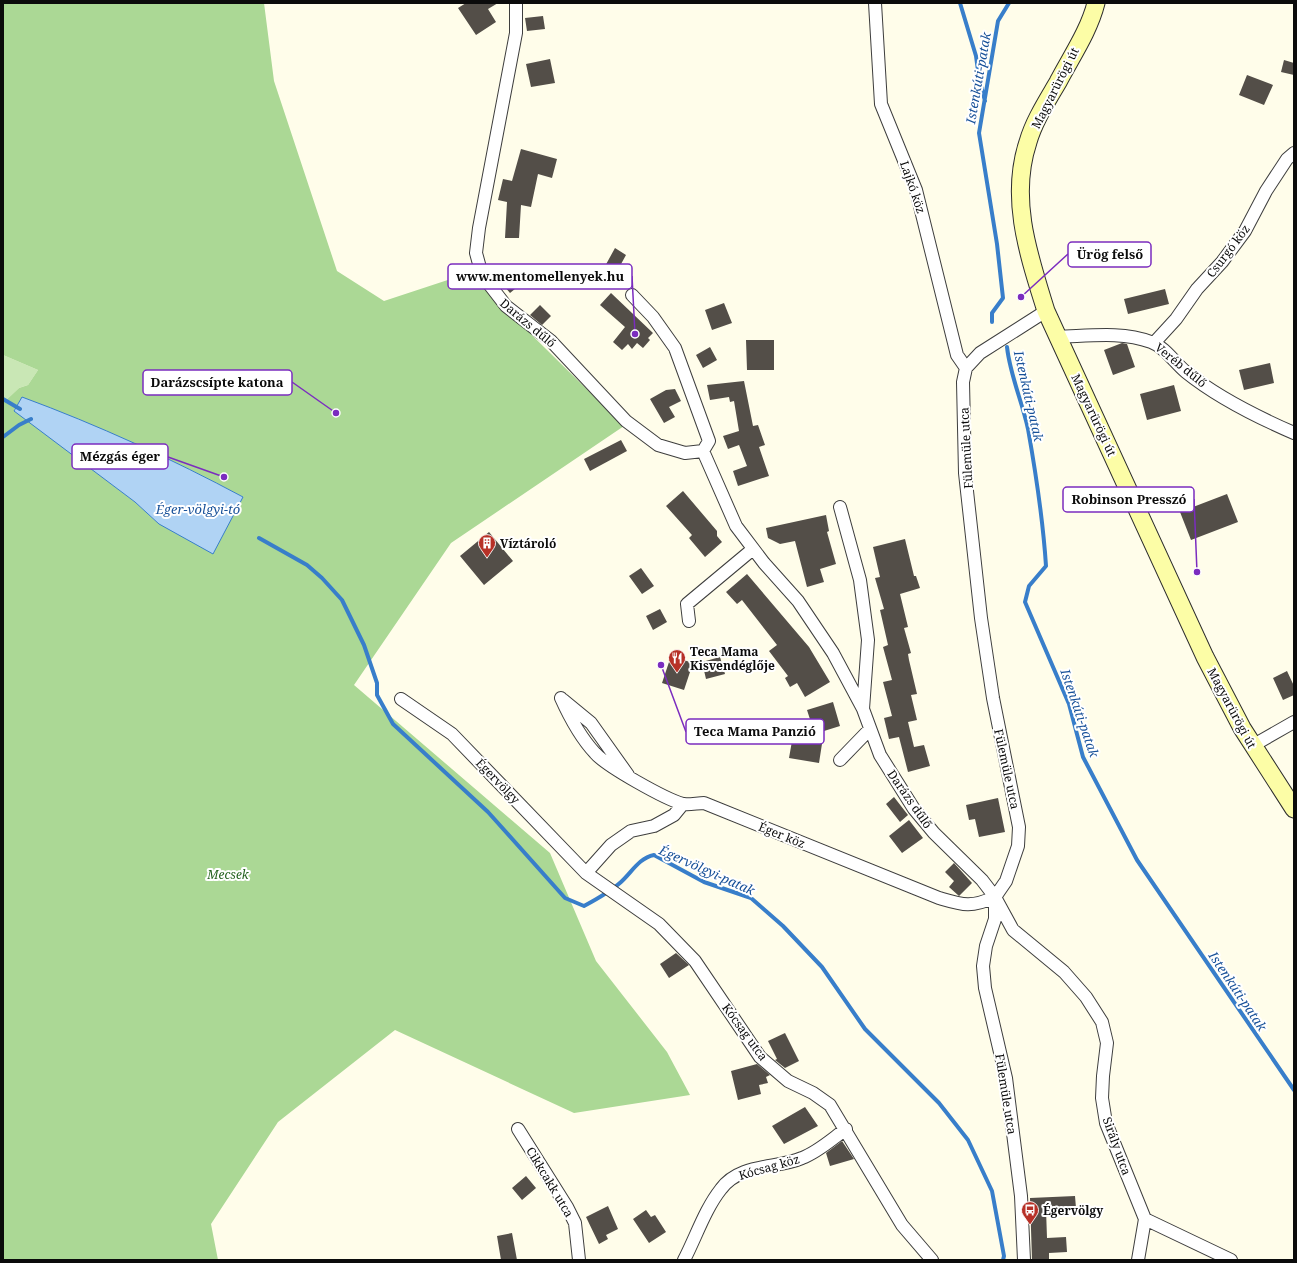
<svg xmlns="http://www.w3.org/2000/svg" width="1297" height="1263" font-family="'Noto Serif',serif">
  <rect width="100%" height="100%" fill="#fffdea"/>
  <!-- green -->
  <path fill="#c9e7b5" d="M 3,355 L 38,370 L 28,385 L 19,388 L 3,403 Z"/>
  <!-- forest -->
  <path fill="#abd895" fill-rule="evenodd" d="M 3,3 L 264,3 L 274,81 L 337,271 L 384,301 L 469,273 L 624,426 L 451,543 L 354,685 L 550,853 L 596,961 L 667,1052 L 690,1095 L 574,1113 L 395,1030 L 278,1122 L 211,1224 L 218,1260 L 3,1260 L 3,403 L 19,388 L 28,385 L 38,370 L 3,355 ZM 22,398 C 98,425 172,459 243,497 L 159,524 L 135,502 L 14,410 Z"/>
  <!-- water -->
  <path fill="#b0d3f4" stroke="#387eca" d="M 22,397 C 98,425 172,459 243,497 L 213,554 L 159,524 L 135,502 L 14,411 Z"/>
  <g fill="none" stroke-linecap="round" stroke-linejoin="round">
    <!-- stream -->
    <path stroke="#387eca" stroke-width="4" d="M 960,3 L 976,56 L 979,78 L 985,101
      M 992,322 L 992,313 L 1003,298 L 997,244 L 979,133 L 998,21 L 1009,3
      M 1007,347 C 1010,375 1022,401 1028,429 C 1036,474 1043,520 1046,566 L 1029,586 L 1025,602 L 1069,704 L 1083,757 L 1137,860 L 1294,1090
      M 3,399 L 20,409
      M 3,437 L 19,425 L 31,419
      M 259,538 L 307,565 L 322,578 L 342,600 L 364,645 L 377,683 L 377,695 L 393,724 L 488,812 L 565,898 L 584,906 C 597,899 610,892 621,882 C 632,872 639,858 654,855 L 704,882 L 751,898 L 783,926 L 822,967 L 865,1029 L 939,1103 L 968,1140 L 992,1191 L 1004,1256 L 1003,1260"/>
  </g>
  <!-- building -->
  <path fill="#534e48" d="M 466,3 L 498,3 L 488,9 L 496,22 L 476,35 L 458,8 Z
    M 543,16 L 545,29 L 527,31 L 525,18 Z
    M 550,59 L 555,83 L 531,87 L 526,64 Z
    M 1284,60 L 1294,63 L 1294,75 L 1281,72 Z
    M 1247,75 L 1273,85 L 1264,105 L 1239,95 Z
    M 521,149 L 557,159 L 552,178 L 538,174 L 531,207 L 521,205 L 519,238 L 505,238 L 507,202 L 498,200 L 503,179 L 512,181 Z
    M 615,248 L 626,255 L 615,275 L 604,268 Z
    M 510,271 L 521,284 L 510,293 L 499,280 Z
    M 1165,289 L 1169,304 L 1128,314 L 1124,299 Z
    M 611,293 L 653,333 L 648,338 L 650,340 L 643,348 L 637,343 L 632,349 L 628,344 L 622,350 L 613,342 L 625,327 L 600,305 Z
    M 724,303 L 732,323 L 712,330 L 705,310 Z
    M 540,305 L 551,316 L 542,325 L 530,315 Z
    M 746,340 L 774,340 L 774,370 L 747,370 Z
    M 1122,343 L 1127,344 L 1135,367 L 1113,375 L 1104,350 Z
    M 710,347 L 717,360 L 703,368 L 696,355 Z
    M 1270,363 L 1274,383 L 1244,390 L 1239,370 Z
    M 744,381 L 753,426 L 758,425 L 765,445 L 759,447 L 769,476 L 738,486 L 733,471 L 747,466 L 739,445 L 728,449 L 723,436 L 739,431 L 734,401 L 730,402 L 729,397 L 710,400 L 707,385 Z
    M 1174,385 L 1181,411 L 1147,420 L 1140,394 Z
    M 675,389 L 681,401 L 669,407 L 675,417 L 664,423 L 650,399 L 666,390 Z
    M 621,440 L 627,451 L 590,471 L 584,459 Z
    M 683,491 L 717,531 L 717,536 L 722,542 L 705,557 L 689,538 L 692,535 L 666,506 Z
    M 1227,494 L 1238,522 L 1191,540 L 1180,512 Z
    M 826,515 L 829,531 L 827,532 L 836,564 L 820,569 L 824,582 L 807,587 L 795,541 L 780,544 L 768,538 L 766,528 Z
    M 489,532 L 513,561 L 484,585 L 460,556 Z
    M 905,539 L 914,576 L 916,576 L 920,588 L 900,594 L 908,627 L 904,628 L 911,653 L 908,654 L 909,660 L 917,694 L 911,695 L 917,720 L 908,722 L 914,747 L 924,745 L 930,766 L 908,772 L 899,737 L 889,739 L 884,718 L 892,716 L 883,682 L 892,680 L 883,647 L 888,645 L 880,610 L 884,609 L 875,578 L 880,577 L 873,547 Z
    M 641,568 L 654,586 L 642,594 L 629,576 Z
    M 747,574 L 809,647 L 830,682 L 805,697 L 797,683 L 790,687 L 785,678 L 788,676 L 769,651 L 777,645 L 742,600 L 737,604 L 726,592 Z
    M 660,609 L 667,622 L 653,630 L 646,616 Z
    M 671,656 L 693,663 L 684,690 L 662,683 Z
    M 720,657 L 725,674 L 706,679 L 702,662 Z
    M 1287,671 L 1294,686 L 1294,695 L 1283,700 L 1273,678 Z
    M 833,702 L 840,726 L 824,731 L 819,763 L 789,758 L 792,741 L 818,744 L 807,710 Z
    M 894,797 L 908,815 L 900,822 L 886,804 Z
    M 998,798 L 1005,832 L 979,837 L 975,819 L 969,820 L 966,805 Z
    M 909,820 L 923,838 L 902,853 L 889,836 Z
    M 954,863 L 972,883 L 959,896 L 949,887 L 954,881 L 945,872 Z
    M 676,953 L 689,965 L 669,978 L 660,964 Z
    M 785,1033 L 799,1061 L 785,1068 L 775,1060 L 777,1059 L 768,1041 Z
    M 757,1064 L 770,1075 L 766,1077 L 768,1083 L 759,1085 L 761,1094 L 738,1100 L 731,1071 Z
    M 805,1107 L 818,1126 L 784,1144 L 772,1126 Z
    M 842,1141 L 854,1159 L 830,1166 L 826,1153 Z
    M 526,1176 L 536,1188 L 522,1200 L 512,1188 Z
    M 1075,1196 L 1076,1208 L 1046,1209 L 1047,1238 L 1066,1237 L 1067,1252 L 1049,1253 L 1049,1260 L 1032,1260 L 1030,1198 Z
    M 608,1206 L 618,1229 L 606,1235 L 608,1239 L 599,1244 L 586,1217 Z
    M 646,1210 L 651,1217 L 655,1215 L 666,1232 L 649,1243 L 633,1219 Z
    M 512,1233 L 517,1260 L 501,1260 L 497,1236 Z"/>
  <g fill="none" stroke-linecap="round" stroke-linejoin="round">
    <!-- minor casing -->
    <g stroke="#3e3e3e" stroke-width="14">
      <path id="minor" d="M 516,3 L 516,33 L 479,228 L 476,253 L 482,275 L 506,306 L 551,341 L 626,421 L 658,445 L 685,453 L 703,451 L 709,441 L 675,348 L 653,317 L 632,295
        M 875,3 L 881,104 L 916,190 L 957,355 L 966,368
        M 1058,337 C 1089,336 1122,331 1151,342 C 1165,347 1175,363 1186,372 C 1217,397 1257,417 1294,433
        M 1154,343 L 1176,319 L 1197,289 L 1222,262 L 1245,231 L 1266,191 L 1287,159 L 1294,153
        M 703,451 L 736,526 L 764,563 L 798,601 L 833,653 L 863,709 L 880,755 L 914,809 L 934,833 L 982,880 L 995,897 L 1013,930 L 1064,972 L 1086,997 L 1102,1022 L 1107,1043 L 1103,1076 L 1102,1098 L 1106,1123 L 1145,1219 L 1231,1260
        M 840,507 L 860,580 L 868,640 L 863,709
        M 689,621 L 687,604 L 753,549
        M 561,698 C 570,718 580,737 595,753 C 606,766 665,799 683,804 C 689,805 698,803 704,803 L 939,898 C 963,905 971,908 995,897
        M 401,699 L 452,734 L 586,873 L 659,924 L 695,961 L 760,1057 L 788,1081 L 813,1093 L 830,1105 L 902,1225 L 932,1260
        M 563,700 L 591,723 L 628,775
        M 1252,746 L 1294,722
        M 840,760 L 870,729
        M 586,873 L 611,845 L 631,831 L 654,826 L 674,815 L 683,804
        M 518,1129 L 567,1207 L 575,1223 L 579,1260
        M 684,1260 C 696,1237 705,1209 721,1189 C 740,1163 777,1169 802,1158 C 818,1152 832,1139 846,1129
        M 1024,1260 L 1021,1196 L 1006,1078 L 985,988 L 983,966 L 986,946 L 995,919 L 995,897 L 1006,881 L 1018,846 L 1019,827 L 993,698 L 981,618 L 965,473 L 963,382 L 966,368 L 980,353 L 1046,311
        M 1138,1260 L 1145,1219"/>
    </g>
    <!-- secondary casing -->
    <g stroke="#2d2d2d" stroke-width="19">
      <path id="secondary" d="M 1096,3 C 1089,31 1071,57 1058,82 C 1047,101 1034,121 1028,142 C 1009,199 1029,256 1046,311 L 1205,657 L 1242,728 L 1294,809"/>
    </g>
    <!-- minor -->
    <use href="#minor" stroke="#fff" stroke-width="12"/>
    <!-- secondary -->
    <use href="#secondary" stroke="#fcfda6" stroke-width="17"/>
  </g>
  <!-- icons -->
  <defs>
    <g id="building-pin" transform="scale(0.9)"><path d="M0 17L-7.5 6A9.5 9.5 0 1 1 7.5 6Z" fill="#b73127" stroke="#fff"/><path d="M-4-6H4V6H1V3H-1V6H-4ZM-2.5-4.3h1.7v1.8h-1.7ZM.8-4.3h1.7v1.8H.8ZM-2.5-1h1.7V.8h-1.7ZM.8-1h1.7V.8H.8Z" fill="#fff"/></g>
    <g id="restaurant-pin" transform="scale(0.9)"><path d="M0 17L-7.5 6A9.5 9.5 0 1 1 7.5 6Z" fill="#b73127" stroke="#fff"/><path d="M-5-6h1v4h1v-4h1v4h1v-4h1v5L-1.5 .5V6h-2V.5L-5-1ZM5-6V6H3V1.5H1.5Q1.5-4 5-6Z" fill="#fff"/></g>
    <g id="bus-pin" transform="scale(0.9)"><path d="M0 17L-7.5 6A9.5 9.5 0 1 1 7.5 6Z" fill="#b73127" stroke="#fff"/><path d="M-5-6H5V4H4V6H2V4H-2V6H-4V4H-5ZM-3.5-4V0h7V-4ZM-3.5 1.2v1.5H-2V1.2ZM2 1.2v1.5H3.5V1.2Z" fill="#fff"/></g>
  </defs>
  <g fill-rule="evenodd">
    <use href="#building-pin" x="487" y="543"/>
    <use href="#restaurant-pin" x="677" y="658"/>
    <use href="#bus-pin" x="1030" y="1210"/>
  </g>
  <g text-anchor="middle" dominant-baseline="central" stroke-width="4" stroke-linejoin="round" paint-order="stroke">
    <!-- street labels -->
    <g font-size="12" fill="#0b0b0b" stroke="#fff">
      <text transform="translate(1055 88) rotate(-63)">Magyarürögi út</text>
      <text transform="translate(913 187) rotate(71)">Lajkó köz</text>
      <text transform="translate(1228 251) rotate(-53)">Csurgó köz</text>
      <text transform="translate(528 323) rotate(40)">Darázs dűlő</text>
      <text transform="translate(1181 365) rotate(39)">Veréb dűlő</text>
      <text transform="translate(1094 415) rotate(65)">Magyarürögi út</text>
      <text transform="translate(966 448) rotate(-93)">Fülemüle utca</text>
      <text transform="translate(1232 708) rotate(62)">Magyarürögi út</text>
      <text transform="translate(1007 769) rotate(78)">Fülemüle utca</text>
      <text transform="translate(498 781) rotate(46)">Égervölgy</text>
      <text transform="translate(910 799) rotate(55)">Darázs dűlő</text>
      <text transform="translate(782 835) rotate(22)">Éger köz</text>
      <text transform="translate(745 1032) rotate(54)">Kócsag utca</text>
      <text transform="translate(1006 1094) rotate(81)">Fülemüle utca</text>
      <text transform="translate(1117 1146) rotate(70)">Sirály utca</text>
      <text transform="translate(769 1167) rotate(-16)">Kócsag köz</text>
      <text transform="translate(550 1182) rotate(59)">Cikkcakk utca</text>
    </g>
    <!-- poi labels -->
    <g font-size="12" font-weight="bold" fill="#0b0b0b" stroke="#fff" text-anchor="start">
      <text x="500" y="543">Víztároló</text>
      <text x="690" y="651">Teca Mama<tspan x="690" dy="14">Kisvendéglője</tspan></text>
      <text x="1043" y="1210">Égervölgy</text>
    </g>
    <!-- park labels -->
    <g font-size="12" font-style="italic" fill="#24611e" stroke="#fff">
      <text x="228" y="874">Mecsek</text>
    </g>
    <!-- water labels -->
    <g font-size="13" font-style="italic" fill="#185199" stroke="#fff">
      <text transform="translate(978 78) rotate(-80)">Istenkúti-patak</text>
      <text transform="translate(1029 396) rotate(77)">Istenkúti-patak</text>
      <text x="198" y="509">Éger-völgyi-tó</text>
      <text transform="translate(1080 713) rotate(71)">Istenkúti-patak</text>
      <text transform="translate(707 870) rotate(24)">Égervölgyi-patak</text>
      <text transform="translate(1238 991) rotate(56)">Istenkúti-patak</text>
    </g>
  </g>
  <!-- callouts -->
  <path fill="none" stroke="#7b2cbf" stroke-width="1.5" d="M1021 297L1068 254M635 334L632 276M336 413L292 382M224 477L168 457M1197 572L1194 499M661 665L686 732"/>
  <g fill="#7b2cbf" stroke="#fff" stroke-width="1.5">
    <circle cx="1021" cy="297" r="4"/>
    <circle cx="635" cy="334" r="4"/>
    <circle cx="336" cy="413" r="4"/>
    <circle cx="224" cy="477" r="4"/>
    <circle cx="1197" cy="572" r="4"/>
    <circle cx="661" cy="665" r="4"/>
  </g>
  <g fill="#fff" stroke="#7b2cbf" stroke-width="1.5">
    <rect x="1068" y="242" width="83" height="25" rx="4"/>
    <rect x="448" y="264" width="184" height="25" rx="4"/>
    <rect x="143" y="370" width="149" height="25" rx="4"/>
    <rect x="72" y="444" width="96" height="25" rx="4"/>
    <rect x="1063" y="487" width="131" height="25" rx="4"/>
    <rect x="686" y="719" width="138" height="25" rx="4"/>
  </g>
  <g font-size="13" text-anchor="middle" font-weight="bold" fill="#0b0b0b">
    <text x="1110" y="259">Ürög felső</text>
    <text x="540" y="281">www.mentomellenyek.hu</text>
    <text x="217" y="387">Darázscsípte katona</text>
    <text x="120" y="461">Mézgás éger</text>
    <text x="1129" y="504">Robinson Presszó</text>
    <text x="755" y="736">Teca Mama Panzió</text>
  </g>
  <!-- border -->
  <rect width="1297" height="1263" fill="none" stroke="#0b0b0b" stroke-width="8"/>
</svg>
